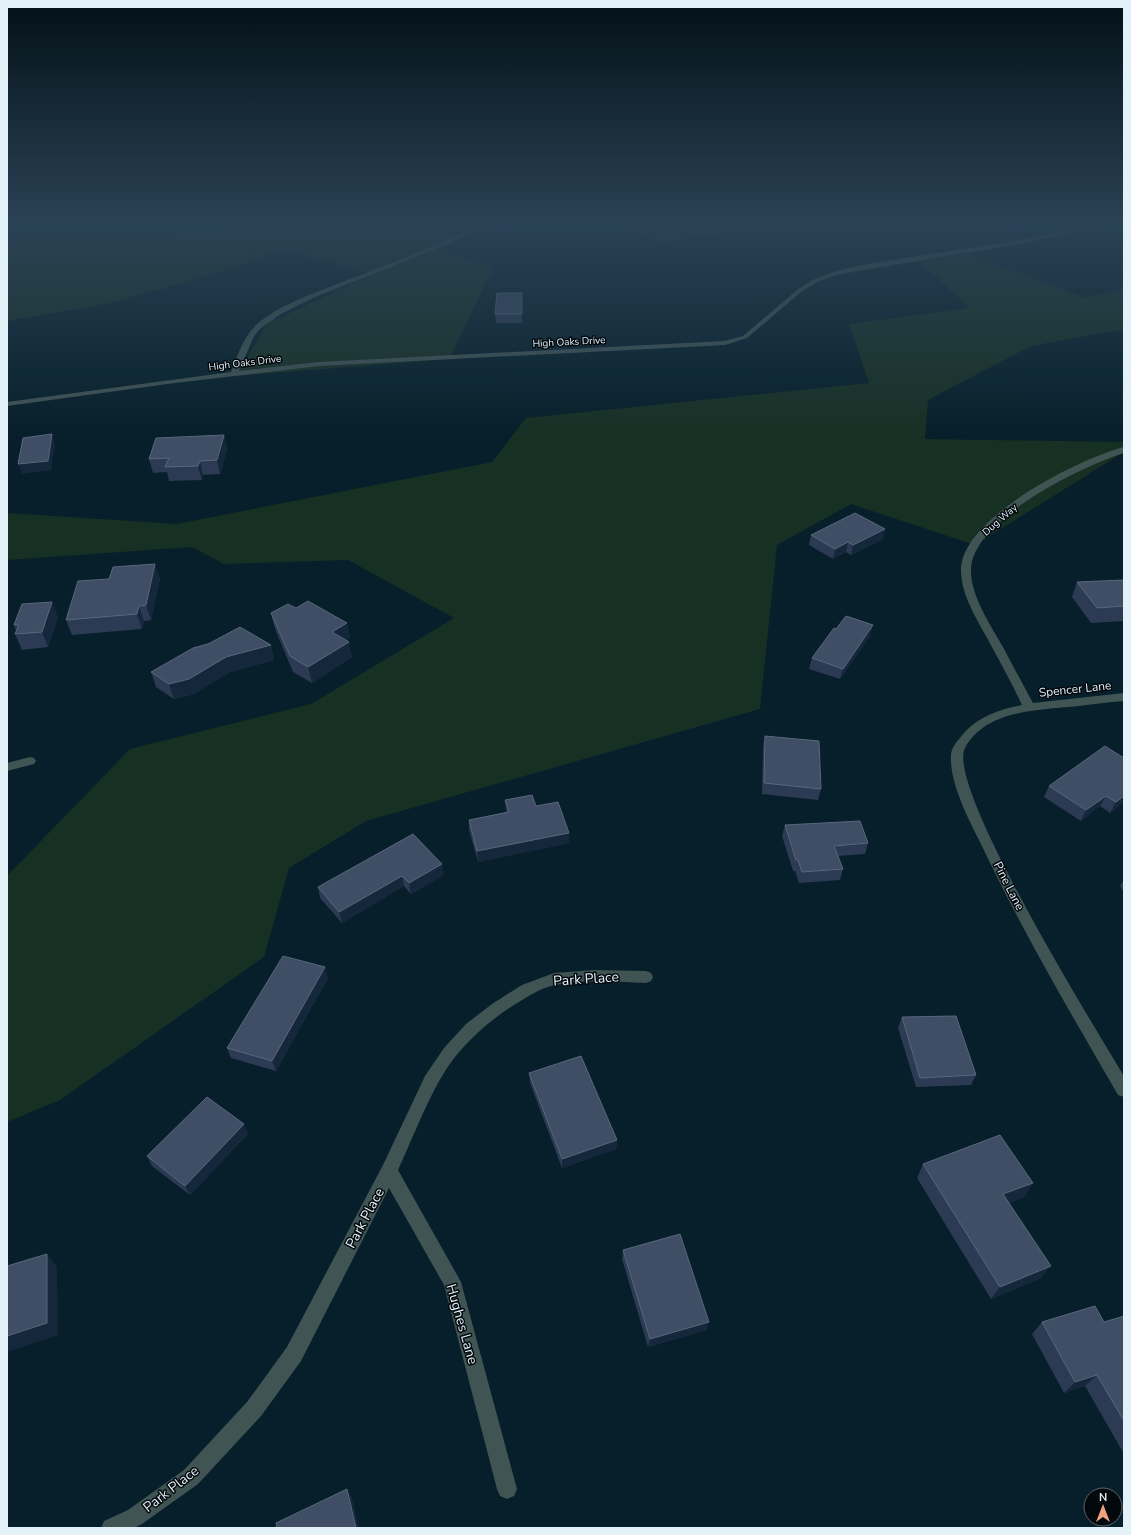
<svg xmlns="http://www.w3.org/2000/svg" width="1131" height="1535" font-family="'Nunito Sans',sans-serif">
  <rect width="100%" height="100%" fill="#061f2a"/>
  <!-- green -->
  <path fill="#173024" d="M 398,223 L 507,223 L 487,225 L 438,249 L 493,268 L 449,359 L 236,376 L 267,324 L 372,274 L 285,250 L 203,277 L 111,303 L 7,321 L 7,241 L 34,238 L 356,228 Z
    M 628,223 L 783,223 L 659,243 Z
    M 969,254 L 1086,298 L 1124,289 L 1124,329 L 1031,346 L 928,400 L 925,439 L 1124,442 L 1124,452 L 975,545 L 851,504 L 777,545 L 760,709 L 366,821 L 289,868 L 264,957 L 60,1100 L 7,1122 L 7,876 L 130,749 L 311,704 L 454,618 L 348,560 L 224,564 L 192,547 L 7,560 L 7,513 L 177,524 L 492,462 L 526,418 L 869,383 L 849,324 L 970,308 L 919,261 Z"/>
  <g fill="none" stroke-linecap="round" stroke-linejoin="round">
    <!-- street -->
    <path fill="#415454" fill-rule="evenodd" d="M 481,223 L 488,223 L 451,243 L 315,297 L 281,314 L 261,328 L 254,336 L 239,371 L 319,362 L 724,341 L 743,336 L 797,290 L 813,280 L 836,271 L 867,264 L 1020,240 L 1102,223 L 1111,223 L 1020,244 L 840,274 L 817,282 L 801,292 L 747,338 L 725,345 L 319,366 L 175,383 L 7,406 L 7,402 L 231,372 C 238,355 243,337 257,324 C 279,305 309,295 335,285 C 385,265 435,248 481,223 Z
      M 1124,447 L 1124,453 C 1082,466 973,519 971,569 C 970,595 991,626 1003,647 C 1013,666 1023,685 1033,703 L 1124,693 L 1124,701 C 1109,702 1094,704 1079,706 C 1041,710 986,709 965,748 C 945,786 1097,1031 1124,1076 L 1124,1097 L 1118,1095 C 1070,1012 1021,929 980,842 C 968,818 949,782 951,754 C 952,748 956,742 960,738 C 976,717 998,710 1022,705 C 1013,686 1003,667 993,649 C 981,625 961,598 961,570 C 961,518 1080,458 1124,447 Z
      M 30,757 L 34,758 L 36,761 L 34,764 L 7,771 L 7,763 Z
      M 594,970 L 646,971 L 651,973 L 653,977 L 651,981 L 646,983 C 616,982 584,979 555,985 C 540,988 527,997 514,1005 C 492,1019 472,1036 455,1057 C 432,1086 414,1136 398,1170 L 461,1282 L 517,1489 L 514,1496 L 507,1499 L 500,1496 L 497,1489 L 444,1285 L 389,1188 L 301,1361 L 261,1416 L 198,1484 L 142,1524 L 134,1528 L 101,1528 L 104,1521 L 128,1510 L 184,1470 L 247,1402 L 287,1347 L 383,1165 L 425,1076 L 444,1048 L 466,1024 L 492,1004 L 522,985 L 554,973 Z"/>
  </g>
  <!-- wall -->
  <path fill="#2c3a53" d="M 522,293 L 522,323 L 496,323 L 495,314 Z
    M 224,435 L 227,449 L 220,474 L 203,475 L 202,480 L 169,481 L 167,472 L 153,473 L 149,459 Z
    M 885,529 L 883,539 L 851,555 L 846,552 L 833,559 L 809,545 L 811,535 Z
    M 160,578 L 151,620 L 144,621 L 142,629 L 72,635 L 66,620 Z
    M 1124,580 L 1124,621 L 1091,623 L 1072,597 L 1077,582 Z
    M 296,608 L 347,623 L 350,638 L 346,640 L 352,657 L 312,683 L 293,672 L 275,629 L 271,613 Z
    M 58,617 L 48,647 L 22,650 L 15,634 L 16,631 L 14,625 Z
    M 836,629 L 870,636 L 840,679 L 809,669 L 812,658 Z
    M 271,645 L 274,660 L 230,672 L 194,694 L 174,699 L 156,687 L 151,672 Z
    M 765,736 L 821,789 L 818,800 L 762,794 L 763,747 Z
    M 1105,746 L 1124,802 L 1110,813 L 1100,806 L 1081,821 L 1044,797 L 1049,786 Z
    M 505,800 L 536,806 L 569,843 L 478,862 L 469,830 L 469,820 L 506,812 Z
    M 785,825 L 868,843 L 865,854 L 838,856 L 843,869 L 840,880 L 799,883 L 795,871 L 793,871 L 782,836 Z
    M 413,834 L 444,875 L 411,894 L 404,886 L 342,923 L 320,898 L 318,887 Z
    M 1124,879 L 1124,892 L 1120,886 Z
    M 328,978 L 276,1071 L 231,1058 L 227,1048 Z
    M 902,1017 L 976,1075 L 971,1085 L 916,1087 L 898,1028 Z
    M 529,1073 L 617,1140 L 616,1149 L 562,1168 L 530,1083 Z
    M 248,1134 L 190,1195 L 152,1166 L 147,1156 Z
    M 923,1164 L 1033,1183 L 1024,1197 L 1009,1203 L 1041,1278 L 991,1299 L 917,1178 Z
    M 623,1250 L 707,1330 L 648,1347 L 622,1259 Z
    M 1124,1316 L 1124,1454 L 1085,1386 L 1064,1393 L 1032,1334 L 1042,1322 L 1104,1322 Z"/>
  <!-- shaded-wall -->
  <path fill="#14273b" d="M 52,434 L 55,444 L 51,470 L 22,474 L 18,464 Z
    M 224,435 L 227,449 L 220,474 L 217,460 Z
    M 200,461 L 203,475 L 202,480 L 198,466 Z
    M 885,529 L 883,539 L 851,555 L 853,545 Z
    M 848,542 L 846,552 L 833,559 L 835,549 Z
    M 155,564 L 160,578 L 151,620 L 146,605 Z
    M 52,602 L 58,617 L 48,647 L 42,632 Z
    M 139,606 L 144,621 L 142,629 L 137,614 Z
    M 347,623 L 350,638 L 335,647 L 332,632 Z
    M 873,625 L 870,636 L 840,679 L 843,669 Z
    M 349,642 L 352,657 L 312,683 L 308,667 Z
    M 271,645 L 274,660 L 230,672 L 194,694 L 174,699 L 169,684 L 226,657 Z
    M 1106,796 L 1100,806 L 1081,821 L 1086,810 Z
    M 1124,796 L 1124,802 L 1110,813 L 1116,802 Z
    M 569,833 L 569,843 L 478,862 L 477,851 Z
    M 442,864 L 444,875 L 411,894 L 409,883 Z
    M 402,876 L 404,886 L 342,923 L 339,912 Z
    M 325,967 L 328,978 L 276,1071 L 272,1061 Z
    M 244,1124 L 248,1134 L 190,1195 L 185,1186 Z
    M 617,1140 L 616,1149 L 562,1168 L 562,1159 Z
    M 1033,1183 L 1024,1197 L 994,1208 L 1003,1194 Z
    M 47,1254 L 57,1267 L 58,1335 L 7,1352 L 7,1336 Z
    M 1051,1266 L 1041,1278 L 991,1299 L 1000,1287 Z
    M 709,1322 L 707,1330 L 648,1347 L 650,1339 Z
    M 1097,1375 L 1085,1386 L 1064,1393 L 1075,1382 Z
    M 347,1489 L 352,1498 L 359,1528 L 356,1528 Z"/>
  <!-- building -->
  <path fill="#3f4d65" stroke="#59677c" d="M 497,293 L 522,293 L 522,314 L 495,314 Z
    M 52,434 L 48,461 L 18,464 L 23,438 Z
    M 224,435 L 217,460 L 200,461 L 198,466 L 165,467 L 169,458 L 149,459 L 156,438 Z
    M 855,513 L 885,529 L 853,545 L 848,542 L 835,549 L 811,535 Z
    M 155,564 L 146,605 L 139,606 L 137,614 L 66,620 L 78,581 L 109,579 L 113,567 Z
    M 1124,580 L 1124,606 L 1097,608 L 1077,582 Z
    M 308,601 L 347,623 L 332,632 L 349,642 L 308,667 L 290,656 L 271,613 L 288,604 L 296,608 Z
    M 52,602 L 42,632 L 15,634 L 19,625 L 14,625 L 22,604 Z
    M 846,616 L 873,625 L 843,669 L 812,658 L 834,628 L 836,629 Z
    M 240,627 L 271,645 L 226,657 L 189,679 L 169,684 L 151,672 L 193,648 L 208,644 Z
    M 765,736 L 819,741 L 821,789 L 764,783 Z
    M 1105,746 L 1124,758 L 1124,796 L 1116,802 L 1106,796 L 1086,810 L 1049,786 Z
    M 532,795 L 536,806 L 558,802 L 569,833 L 477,851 L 469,820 L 509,812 L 505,800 Z
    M 860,821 L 868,843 L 834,846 L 843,869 L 802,872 L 798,860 L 796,860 L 785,825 Z
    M 413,834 L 442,864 L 409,883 L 402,876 L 339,912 L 318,887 Z
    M 283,956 L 325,967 L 272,1061 L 227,1048 Z
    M 956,1016 L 976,1075 L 920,1078 L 902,1017 Z
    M 581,1056 L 617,1140 L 562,1159 L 529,1073 Z
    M 207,1097 L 244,1124 L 185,1186 L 147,1156 Z
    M 1000,1135 L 1033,1183 L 1003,1194 L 1051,1266 L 1000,1287 L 923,1164 Z
    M 680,1234 L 709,1322 L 650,1339 L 623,1250 Z
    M 47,1254 L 47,1323 L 7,1336 L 7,1266 Z
    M 1095,1306 L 1104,1322 L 1124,1316 L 1124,1421 L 1097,1375 L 1075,1382 L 1042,1322 Z
    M 347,1489 L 356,1528 L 277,1528 L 276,1523 Z"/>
  <!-- sky -->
  <linearGradient id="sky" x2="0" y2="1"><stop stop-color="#031117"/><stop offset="0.51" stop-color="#2a4255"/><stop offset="1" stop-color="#2a4255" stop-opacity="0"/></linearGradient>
  <rect width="1131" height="437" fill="url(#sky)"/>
  <g text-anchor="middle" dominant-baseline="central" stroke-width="3" stroke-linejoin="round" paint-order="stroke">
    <!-- far-street labels -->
    <g font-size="10" fill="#e3f1f9" stroke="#02080c">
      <text transform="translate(569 342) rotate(-3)">High Oaks Drive</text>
      <text transform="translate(245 363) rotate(-7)">High Oaks Drive</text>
      <text transform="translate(1000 520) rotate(-41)">Dug Way</text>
    </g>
    <!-- street labels -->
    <g font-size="12" fill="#e3f1f9" stroke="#02080c">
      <text transform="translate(1075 689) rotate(-6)">Spencer Lane</text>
      <text transform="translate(1009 886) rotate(63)">Pine Lane</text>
    </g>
    <!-- near-street labels -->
    <g font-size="14" fill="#e3f1f9" stroke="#02080c">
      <text transform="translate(586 979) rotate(-4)">Park Place</text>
      <text transform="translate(365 1218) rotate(-62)">Park Place</text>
      <text transform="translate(462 1324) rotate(74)">Hughes Lane</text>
      <text transform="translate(171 1489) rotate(-38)">Park Place</text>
    </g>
  </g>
  <!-- border -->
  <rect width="1131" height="1535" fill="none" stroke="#e3f1f9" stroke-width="16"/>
  <!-- north arrow -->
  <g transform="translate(1103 1507)"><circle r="19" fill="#02080c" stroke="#5c656b"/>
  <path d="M0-3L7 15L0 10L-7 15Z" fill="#f3a082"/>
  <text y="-6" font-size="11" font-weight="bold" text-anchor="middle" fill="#e3f1f9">N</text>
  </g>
</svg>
